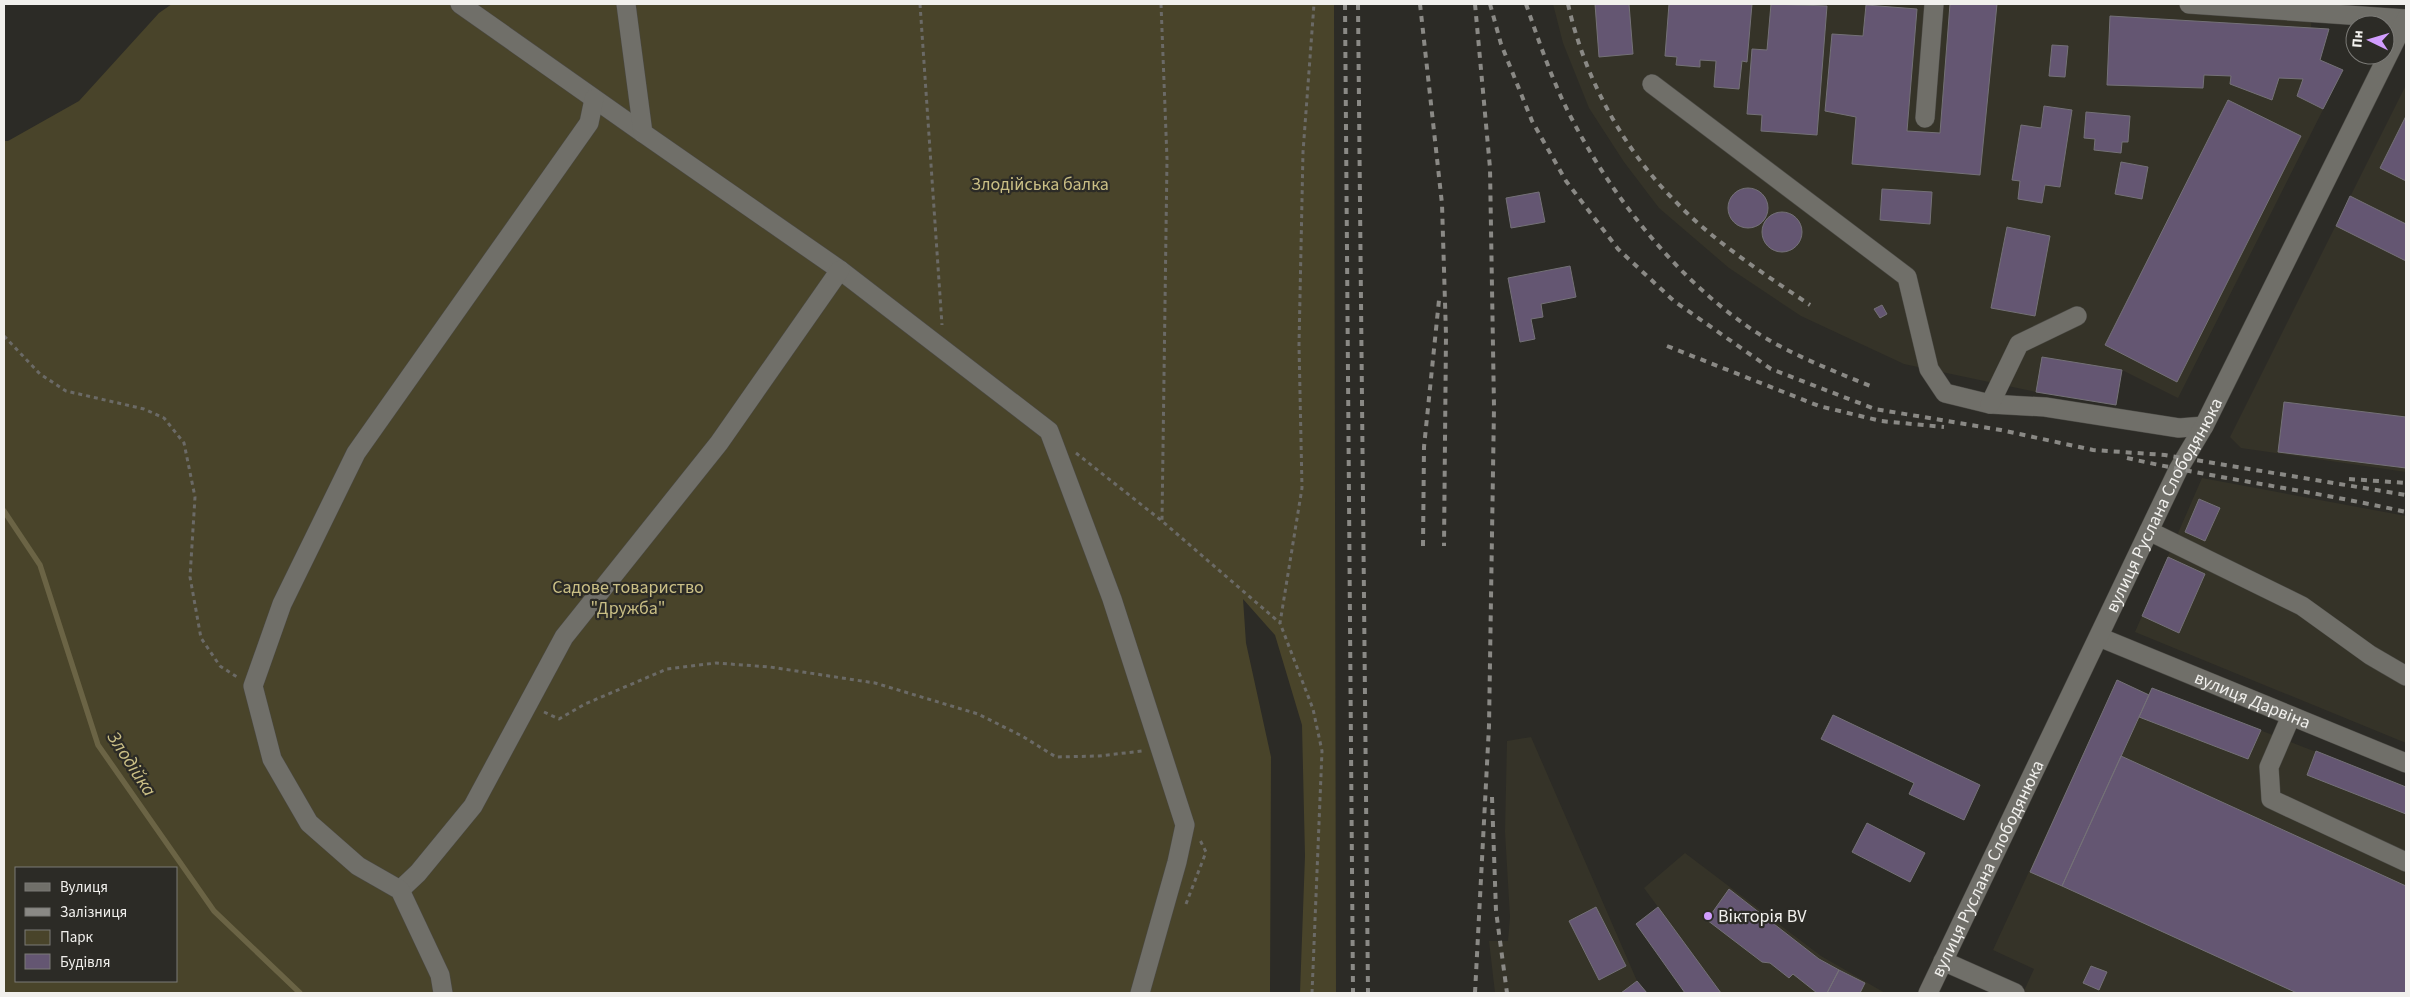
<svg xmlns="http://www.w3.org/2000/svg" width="2410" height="997" font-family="'Source Sans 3',sans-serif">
  <rect width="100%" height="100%" fill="#2c2b26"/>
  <!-- built -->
  <path fill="#353328" d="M 1553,4 L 2313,4 L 2311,27 L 2329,29 L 2320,60 L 2343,70 L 2178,398 L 2122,370 L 2116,405 L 2036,392 L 1904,364 L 1801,316 L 1729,268 L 1659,208 L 1624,162 L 1589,108 L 1563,43 Z
    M 2406,85 L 2406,472 L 2241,448 L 2230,437 Z
    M 2202,478 L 2406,516 L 2406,743 L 2135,632 Z
    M 2117,680 L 2149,694 L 2152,688 L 2406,787 L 2406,993 L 2023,993 L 2034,969 L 1993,950 Z
    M 1531,737 L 1637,981 L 1647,993 L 1495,993 L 1489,941 L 1508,941 L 1510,917 L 1505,832 L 1507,741 Z
    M 1685,853 L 1821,956 L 1885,993 L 1685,993 L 1636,924 L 1658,907 L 1644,888 Z"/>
  <!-- green -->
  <path fill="#49442a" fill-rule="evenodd" d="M 172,4 L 1334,4 L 1336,993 L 1300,993 L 1305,856 L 1302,725 L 1275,635 L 1243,599 L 1246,643 L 1271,757 L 1270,993 L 4,993 L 4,141 L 8,141 L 79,101 L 159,13 ZM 16,868 L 176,868 L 176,981 L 16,981 Z"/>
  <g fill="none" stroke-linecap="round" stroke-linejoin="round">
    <!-- stream -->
    <path stroke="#6b6445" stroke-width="5.5" d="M 4,511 L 40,565 L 98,745 L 214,911 L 300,993"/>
  </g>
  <!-- building -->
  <path fill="#645672" stroke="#747177" d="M 1595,4 L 1629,4 L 1633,54 L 1599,57 Z
    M 1669,4 L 1752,4 L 1747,62 L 1742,61 L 1739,89 L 1714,87 L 1716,61 L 1700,60 L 1700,67 L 1676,65 L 1677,57 L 1665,56 Z
    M 1771,4 L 1827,6 L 1817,135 L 1761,131 L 1762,115 L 1747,114 L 1752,49 L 1767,50 Z
    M 1950,4 L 1997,4 L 1980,175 L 1852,164 L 1856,117 L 1825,111 L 1832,34 L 1863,36 L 1866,5 L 1917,9 L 1907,131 L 1940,133 Z
    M 2110,16 L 2329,29 L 2320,60 L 2343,70 L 2323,109 L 2297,96 L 2303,79 L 2279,78 L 2272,100 L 2230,84 L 2231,76 L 2204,75 L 2203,88 L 2107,85 Z
    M 2052,45 L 2068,46 L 2065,77 L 2049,76 Z
    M 2228,100 L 2301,136 L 2177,382 L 2105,345 Z
    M 2044,106 L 2072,110 L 2060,187 L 2045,185 L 2042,203 L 2018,199 L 2020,181 L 2012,180 L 2021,125 L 2041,128 Z
    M 2086,112 L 2130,116 L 2128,142 L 2122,142 L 2121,153 L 2094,150 L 2095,139 L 2084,138 Z
    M 2406,116 L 2406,181 L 2380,168 Z
    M 2121,162 L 2148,167 L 2142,199 L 2115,194 Z
    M1728 208a20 20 0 1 1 40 0a20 20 0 1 1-40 0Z
    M 1882,189 L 1932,192 L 1930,224 L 1880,220 Z
    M 1539,192 L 1545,222 L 1511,228 L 1506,198 Z
    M 2350,196 L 2406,224 L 2406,261 L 2336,226 Z
    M1762 232a20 20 0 1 1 40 0a20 20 0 1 1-40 0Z
    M 2007,227 L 2050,236 L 2035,316 L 1991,308 Z
    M 1570,266 L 1576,297 L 1541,304 L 1543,317 L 1531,319 L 1535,339 L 1520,342 L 1508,278 Z
    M 1882,305 L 1887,314 L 1880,318 L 1874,309 Z
    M 2042,357 L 2122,370 L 2116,405 L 2036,392 Z
    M 2284,402 L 2406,417 L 2406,468 L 2278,452 Z
    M 2199,499 L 2220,508 L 2205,541 L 2185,532 Z
    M 2168,557 L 2205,574 L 2179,633 L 2142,616 Z
    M 2117,680 L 2149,695 L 2062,886 L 2030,872 Z
    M 2152,688 L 2261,730 L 2248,759 L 2139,717 Z
    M 1833,715 L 1980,785 L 1964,820 L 1909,794 L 1914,783 L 1821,739 Z
    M 2316,751 L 2406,787 L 2406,814 L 2307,775 Z
    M 2121,756 L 2406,886 L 2406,993 L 2297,993 L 2062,886 Z
    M 1867,823 L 1925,853 L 1910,882 L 1852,852 Z
    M 1729,889 L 1819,959 L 1839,970 L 1827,993 L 1817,993 L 1793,974 L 1789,978 L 1770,963 L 1762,962 L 1707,920 Z
    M 1596,907 L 1626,966 L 1599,980 L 1569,921 Z
    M 1658,907 L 1721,993 L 1685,993 L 1636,924 Z
    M 2091,966 L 2107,972 L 2099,990 L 2083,983 Z
    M 1839,970 L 1865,983 L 1860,993 L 1827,993 Z
    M 1637,981 L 1647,993 L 1621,993 Z"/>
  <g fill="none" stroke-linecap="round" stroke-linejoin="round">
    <!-- minor casing -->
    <g stroke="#4a4944" stroke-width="20">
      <g id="minor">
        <path d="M 460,4 L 643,133"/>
        <path d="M 626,4 L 643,133 L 840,270 L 1049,431 L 1112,599 L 1185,825 L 1177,862 L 1140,993"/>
        <path d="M 2189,4 L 2406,19"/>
        <path d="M 1652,84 L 1907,277 L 1929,369 L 1945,393 L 1990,404 L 2045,407 L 2179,428 L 2204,426"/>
        <path d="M 1925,118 L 1934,4"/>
        <path d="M 1990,404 L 2019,344 L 2077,316"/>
        <path d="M 2149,531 L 2302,606 L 2370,655 L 2406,676"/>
        <path id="s1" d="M 2099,637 L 2406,763"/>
        <path d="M 2291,716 L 2269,767 L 2271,799 L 2406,862"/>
        <path d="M 400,890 L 418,873 L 473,806 L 564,637 L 719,443 L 840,270"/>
        <path d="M 1943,961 L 2015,993"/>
        <path d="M 443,993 L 440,975 L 400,890 L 358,866 L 309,823 L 272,759 L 253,686 L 282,604 L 356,453 L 589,123 L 594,99"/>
        <path id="s2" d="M 1928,993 L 2178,470 L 2204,426 L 2406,19"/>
      </g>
    </g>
    <!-- path -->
    <path stroke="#6b6a66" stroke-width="3" stroke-dasharray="4 4" stroke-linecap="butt" d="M 920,4 L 942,325
      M 1161,4 L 1167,159 L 1162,521
      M 4,336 L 40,374 L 66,391 L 144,409 L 164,418 L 184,443 L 195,497 L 190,577 L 201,638 L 220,666 L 237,677
      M 1076,453 L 1162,521 L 1280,623
      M 544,712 L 559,719 L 585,704 L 667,669 L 716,663 L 770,667 L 875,683 L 978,714 L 1022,736 L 1056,757 L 1099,756 L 1142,751
      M 1186,904 L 1206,852 L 1200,840
      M 1312,993 L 1322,751 L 1313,709 L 1280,623 L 1302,488 L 1299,345 L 1303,152 L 1314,4"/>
    <!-- minor -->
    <use href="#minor" stroke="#706f69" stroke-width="19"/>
    <!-- rail -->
    <path stroke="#8a8985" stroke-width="4" stroke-dasharray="6 6" stroke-linecap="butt" d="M 1345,4 L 1353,993
      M 1358,4 L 1368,993
      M 1420,4 L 1442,204 L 1446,335 L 1444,546
      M 1490,4 L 1501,44 L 1532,121 L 1566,181 L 1618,249 L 1674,301 L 1771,369 L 1875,409 L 2001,430 L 2093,450 L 2165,455 L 2406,495
      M 1526,4 C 1537,36 1548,68 1562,99 C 1602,184 1668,270 1744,324 C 1783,352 1829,369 1873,387
      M 1568,4 C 1584,76 1622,148 1675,201 C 1714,242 1763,273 1810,305
      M 1667,346 L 1819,406 L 1881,421 L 1944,427
      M 2127,458 C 2219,479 2314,491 2406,512
      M 2349,479 L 2406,483
      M 1423,546 L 1424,447 L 1439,300
      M 1492,797 L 1496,911 L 1507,993
      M 1475,993 L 1489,726 L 1494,407 L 1490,168 L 1475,4"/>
  </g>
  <!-- markers -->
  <circle fill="#d19dfe" stroke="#2c2b26" stroke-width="2" cx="1708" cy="916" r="5"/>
  <g text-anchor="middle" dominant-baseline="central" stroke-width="4.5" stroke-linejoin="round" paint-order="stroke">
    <!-- park labels -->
    <g font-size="18" fill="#cabf85" stroke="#2c2b26">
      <text x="1040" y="184">Злодійська балка</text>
      <text x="628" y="587">Садове товариство<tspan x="628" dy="21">"Дружба"</tspan></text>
    </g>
    <!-- street labels -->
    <g font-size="18" fill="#f1f0ed" stroke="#2c2b26">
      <text stroke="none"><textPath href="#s2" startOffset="542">вулиця Руслана Слободянюка</textPath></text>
      <text stroke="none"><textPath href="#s1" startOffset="166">вулиця Дарвіна</textPath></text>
      <text stroke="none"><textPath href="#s2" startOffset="138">вулиця Руслана Слободянюка</textPath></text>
    </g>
    <!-- poi labels -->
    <g font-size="18" fill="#f1f0ed" stroke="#2c2b26" text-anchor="start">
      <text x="1718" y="916">Вікторія BV</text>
    </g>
    <!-- water labels -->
    <g font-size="19" font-style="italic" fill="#ccc086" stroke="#2c2b26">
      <text transform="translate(131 764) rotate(57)">Злодійка</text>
    </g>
  </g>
  <!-- border -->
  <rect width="2410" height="997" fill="none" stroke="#f1f0ed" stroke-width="10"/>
  <!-- legend -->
  <rect x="15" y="867" width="162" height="115" fill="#2c2b26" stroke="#7b7a76"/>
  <rect x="25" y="883" width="25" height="8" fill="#706f69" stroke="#7b7a76"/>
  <text x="60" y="892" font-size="15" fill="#f1f0ed">Вулиця</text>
  <rect x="25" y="908" width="25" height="8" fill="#8a8985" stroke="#7b7a76"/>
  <text x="60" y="917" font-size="15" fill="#f1f0ed">Залізниця</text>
  <rect x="25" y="930" width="25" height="15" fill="#49442a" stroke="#7b7a76"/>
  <text x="60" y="942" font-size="15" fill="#f1f0ed">Парк</text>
  <rect x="25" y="954" width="25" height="15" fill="#645672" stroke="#7b7a76"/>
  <text x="60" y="967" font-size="15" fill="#f1f0ed">Будівля</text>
  <!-- north arrow -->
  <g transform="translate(2370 40) rotate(275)"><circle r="24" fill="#2c2b26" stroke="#7b7a76"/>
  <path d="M0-4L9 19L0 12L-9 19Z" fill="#d19dfe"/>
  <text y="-8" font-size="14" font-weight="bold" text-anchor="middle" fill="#f1f0ed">Пн</text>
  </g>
</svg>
